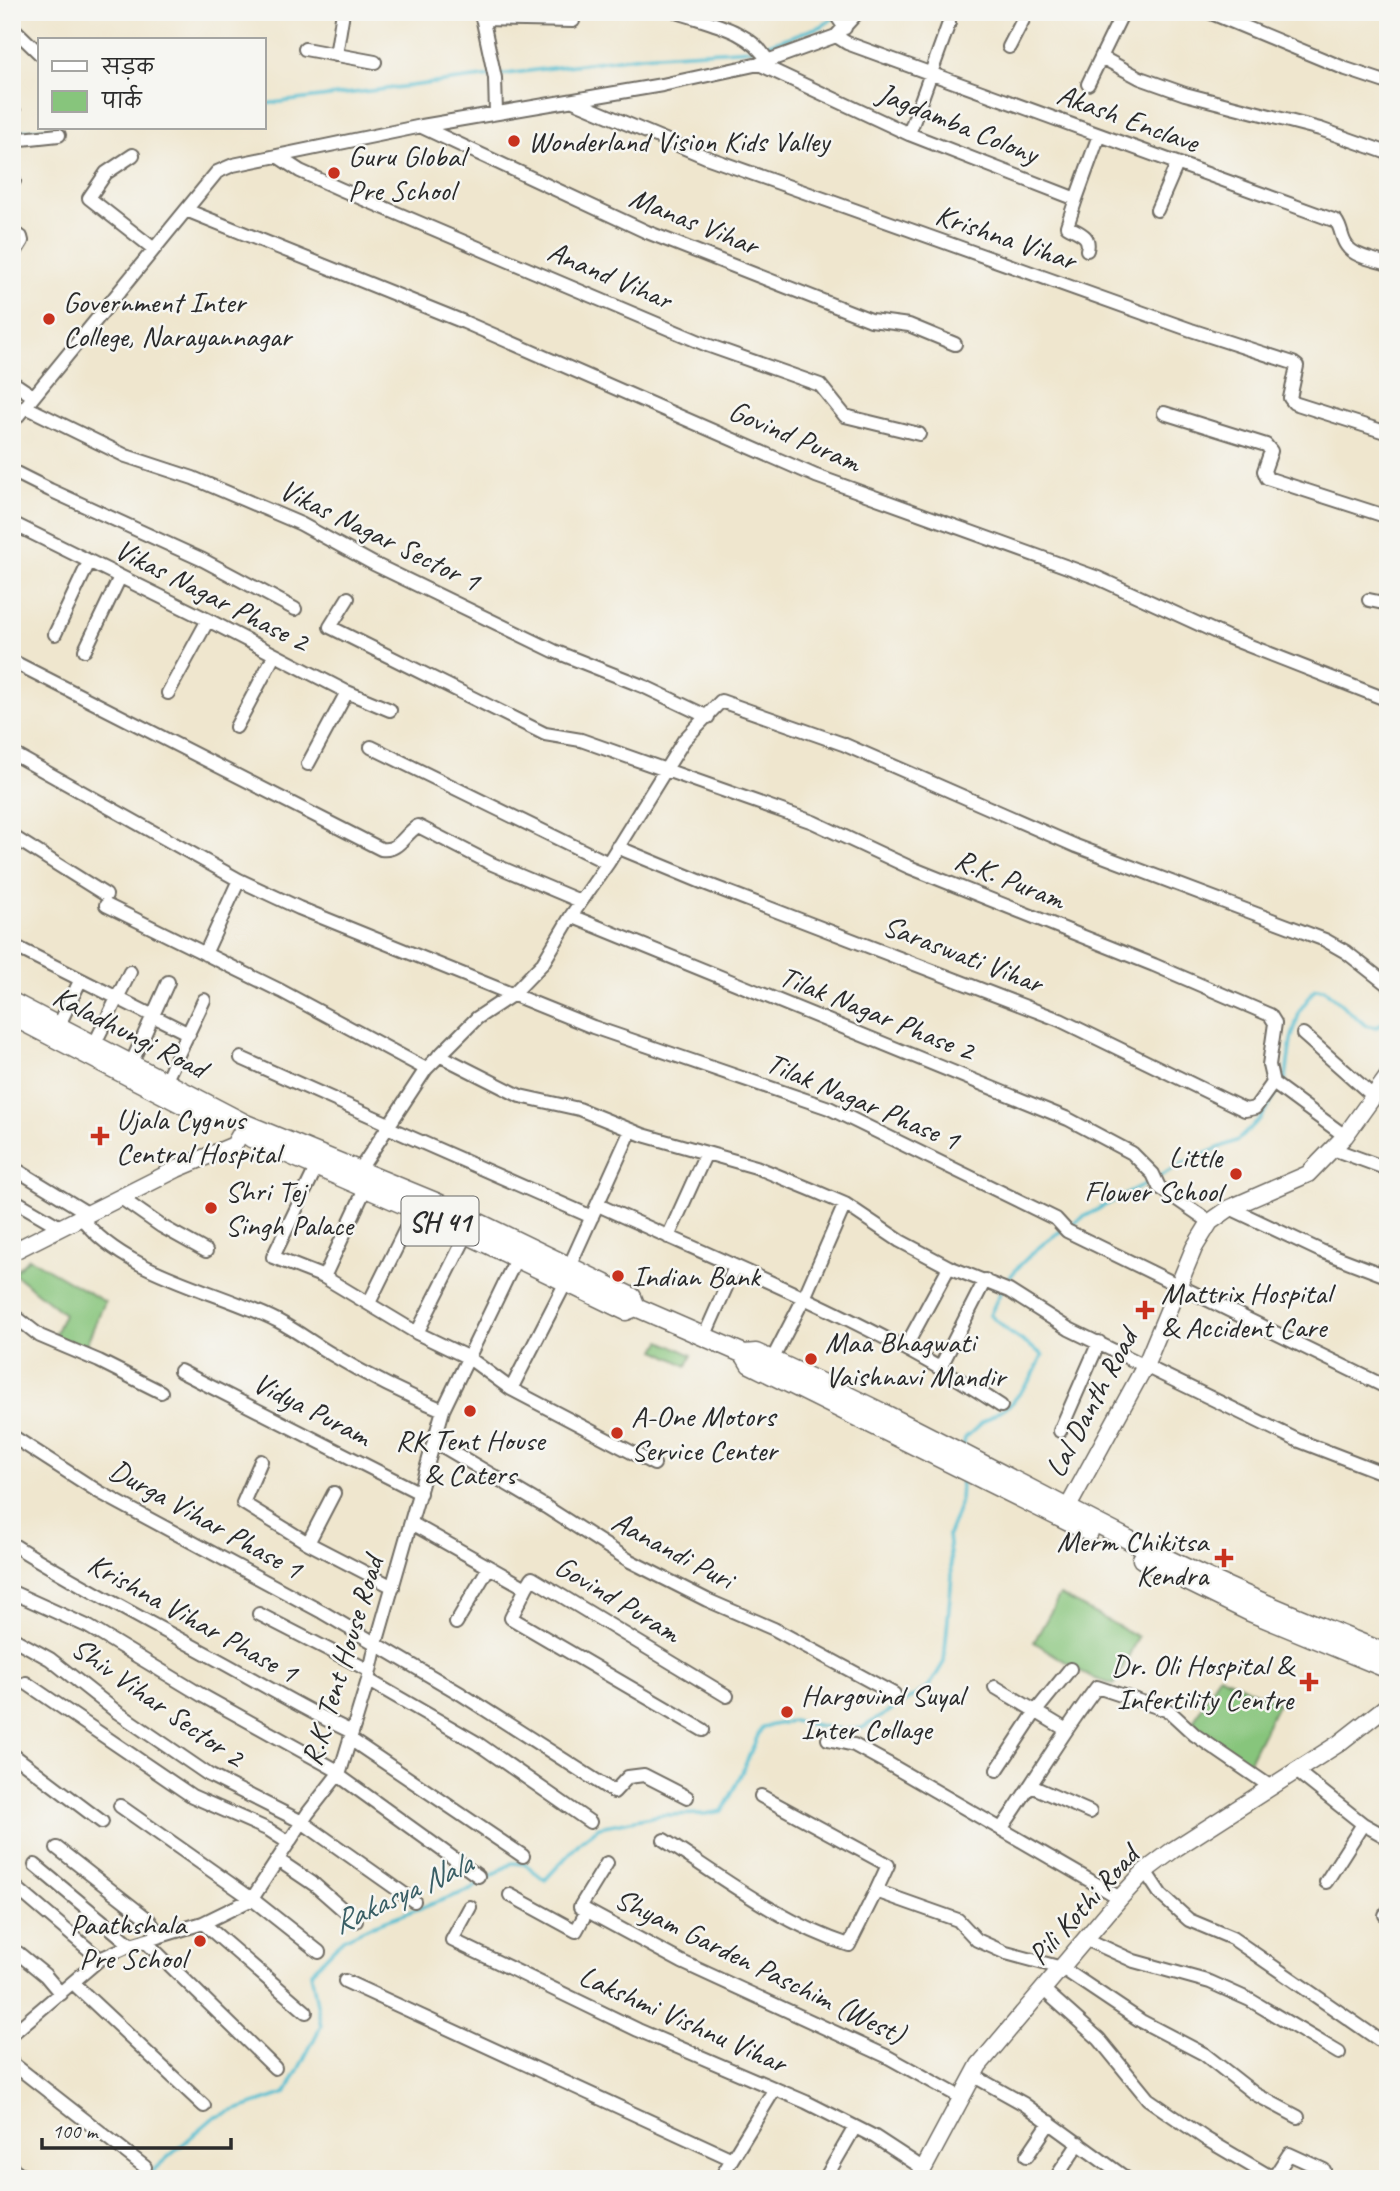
<svg xmlns="http://www.w3.org/2000/svg" width="1400" height="2191" font-family="Caveat,'Playpen Sans Deva',sans-serif">
  <rect width="100%" height="100%" fill="#f6f6f2"/>
  <filter id="ink" filterUnits="userSpaceOnUse"><feTurbulence type="fractalNoise" baseFrequency=".0143" numOctaves="2"/><feDisplacementMap in="SourceGraphic" scale="14" xChannelSelector="R" yChannelSelector="G"/><feConvolveMatrix kernelMatrix="1 2 1 2 8 2 1 2 1" color-interpolation-filters="sRGB"/></filter>
  <filter id="wash" filterUnits="userSpaceOnUse"><feTurbulence type="fractalNoise" baseFrequency=".00686" numOctaves="4" result="noise"/><feDisplacementMap in="SourceGraphic" scale="28" xChannelSelector="R" yChannelSelector="G"/><feGaussianBlur stdDeviation="1.57" result="paint"/><feColorMatrix in="noise" values="0 0 0 0 0 0 0 0 0 0 0 0 0 0 0 0 0 1.4 0 .05"/><feComposite in="paint" operator="in"/></filter>
  <g filter="url(#wash)">
    <rect width="100%" height="100%" fill="#efe6ce"/>
    <!-- green -->
    <path fill="#87c57c" stroke="#597854" stroke-width="2" d="M 29,1258 L 105,1302 L 84,1349 L 53,1338 L 64,1314 L 13,1273 Z
      M 661,1341 L 692,1355 L 687,1366 L 656,1350 Z
      M 1060,1595 L 1138,1637 L 1114,1685 L 1090,1677 L 1034,1642 Z
      M 1219,1675 L 1278,1703 L 1248,1763 L 1216,1744 L 1192,1724 Z"/>
    <g fill="none" stroke-linecap="round" stroke-linejoin="round">
      <!-- stream -->
      <path stroke="#54bed0" stroke-width="3.5" d="M 760,47 L 822,26 L 833,18
        M 499,75 L 641,56 L 752,49
        M 264,104 L 491,76
        M 12,132 L 51,128
        M 1158,1177 L 1187,1161 L 1238,1140 L 1260,1119 L 1286,1077 L 1291,1040 L 1300,1010 L 1315,989 L 1324,989 L 1365,1025 L 1377,1027 L 1388,1019
        M 963,1448 L 965,1438 L 983,1422 L 1012,1403 L 1031,1379 L 1043,1355 L 1009,1332 L 990,1315 C 996,1303 1001,1288 1010,1277 C 1046,1230 1101,1209 1151,1181
        M 143,2179 L 213,2118 L 286,2093 L 321,2026 L 311,1972 L 343,1939 L 373,1925 L 470,1890 L 512,1863 L 525,1864 L 545,1880 L 581,1841 L 599,1827 L 661,1815 L 705,1814 L 722,1811 C 739,1785 748,1755 762,1727 L 793,1721 L 844,1730 L 862,1728 L 929,1687 L 944,1662 L 952,1575 L 948,1535 L 960,1504 L 961,1477"/>
    </g>
  </g>
  <g filter="url(#ink)">
    <g fill="none" stroke-linecap="round" stroke-linejoin="round">
      <!-- street casing -->
      <g stroke="#706c64" stroke-width="16">
        <path id="street" d="M 481,12 L 495,78 L 496,113
          M 677,12 C 709,23 752,30 768,62
          M 834,12 L 845,28
          M 1209,12 L 1346,69 L 1388,83
          M 482,19 L 573,21
          M 12,27 L 40,54
          M 836,36 L 847,43 L 1336,221 C 1342,229 1341,239 1347,246 C 1354,257 1376,260 1388,264
          M 1009,47 L 1027,12
          M 305,49 L 375,62
          M 336,55 L 343,12
          M 1101,57 L 1140,78 L 1185,94 L 1320,129 L 1388,153
          M 759,64 L 909,134 L 1076,199 L 1099,135
          M 1088,84 L 1123,12
          M 573,101 L 706,157 L 1191,330 L 1293,363 L 1297,366 L 1290,398 L 1294,403 L 1388,433
          M 12,110 L 14,111
          M 422,127 L 647,232 L 871,320 L 909,325 L 955,344
          M 909,134 L 949,23
          M 12,140 L 59,135
          M 133,155 L 106,173 L 89,198 L 154,249
          M 277,156 L 300,171 L 340,189 L 509,261 L 707,345 L 820,385 L 845,416 L 919,434
          M 12,182 L 14,181
          M 1076,199 L 1067,226 C 1079,233 1091,235 1087,250
          M 186,210 L 464,322 L 816,476 L 1098,578 L 1227,637 L 1388,700
          M 1157,210 L 1177,164
          M 12,233 L 21,237 L 22,241 L 12,257
          M 12,382 L 33,396
          M 26,407 L 126,456 L 193,478 L 301,524 L 374,564 L 554,651 L 645,687 L 708,717
          M 1164,413 L 1266,445 L 1271,451 L 1264,471 L 1267,478 L 1388,517
          M 12,423 L 217,172 L 233,165 L 422,126 L 662,85 L 759,64 L 836,36 L 858,12
          M 12,471 L 50,490 L 203,560 L 295,609
          M 12,523 L 208,620 L 347,692 L 390,710
          M 348,598 L 330,627 L 545,734 L 581,740 L 813,822 L 909,867 L 1154,965 L 1270,1015 L 1275,1023 L 1269,1065 L 1273,1083
          M 1369,600 L 1388,604
          M 55,634 L 89,562
          M 85,650 L 120,577
          M 12,661 L 381,849 C 399,852 404,834 418,826 L 492,864 L 580,901
          M 168,693 L 208,620
          M 236,727 L 274,656
          M 371,747 L 608,863
          M 12,753 L 239,880 L 299,908 L 593,1027 L 829,1108 L 1056,1219 L 1067,1231 L 1388,1388
          M 308,764 L 347,692
          M 12,836 L 106,895
          M 617,847 L 704,883 L 1060,1020 L 1245,1110 L 1255,1108 L 1273,1083
          M 106,905 L 281,991 L 426,1069
          M 571,916 L 1068,1119 L 1132,1153 L 1153,1174 L 1159,1187 L 1210,1222
          M 12,945 L 189,1034
          M 205,954 L 239,880
          M 58,1027 L 80,981
          M 1303,1034 L 1373,1096
          M 94,1045 L 130,972
          M 439,1055 L 520,1096 L 579,1109 L 643,1135 L 756,1167 L 810,1189 L 845,1204 L 900,1241 L 949,1267 L 1009,1291 L 1069,1329 L 1297,1440 L 1388,1475
          M 241,1058 L 389,1124
          M 131,1064 L 168,982
          M 165,1082 L 204,1000
          M 1273,1083 L 1345,1136
          M 387,1127 L 592,1217
          M 1333,1149 L 1388,1169
          M 12,1167 L 89,1214
          M 316,1168 L 273,1257 L 324,1277 L 417,1333 L 469,1358 L 511,1389 L 654,1464
          M 355,1177 L 426,1069 L 477,1018 L 512,995 L 543,963 L 571,916 L 608,863 L 684,740 L 721,701 L 843,744 L 1076,846 L 1325,940 L 1346,952 L 1388,985
          M 121,1198 L 161,1226 L 206,1251
          M 12,1199 L 60,1227
          M 598,1205 C 734,1267 876,1323 1001,1406
          M 1230,1208 L 1321,1251 L 1381,1274 L 1388,1274
          M 81,1217 C 123,1274 217,1290 278,1321 C 297,1331 314,1344 333,1355 C 368,1376 404,1394 443,1410
          M 668,1237 L 706,1153
          M 569,1267 L 631,1130
          M 324,1277 L 366,1187
          M 369,1303 L 415,1210
          M 12,1314 L 40,1336 L 99,1361 L 161,1392
          M 417,1333 L 467,1234
          M 704,1337 L 735,1267
          M 905,1348 L 949,1267
          M 772,1360 L 804,1298 L 845,1204
          M 940,1368 L 985,1280
          M 180,1371 L 420,1493
          M 511,1389 L 566,1282
          M 1060,1431 L 1099,1342
          M 12,1436 L 99,1492 L 322,1612 L 461,1694 L 614,1792 L 628,1777 L 644,1775 L 687,1797
          M 434,1441 L 546,1507 L 630,1561 L 707,1600 L 774,1629 L 894,1694
          M 261,1461 L 243,1503 L 308,1543 L 393,1587
          M 411,1523 L 526,1588 L 532,1578 L 727,1696
          M 308,1543 L 334,1493
          M 12,1544 C 75,1584 142,1618 207,1654 C 256,1680 302,1709 352,1732
          M 526,1588 L 511,1618 L 703,1730
          M 12,1592 L 89,1627 L 203,1696 L 340,1772
          M 259,1614 L 370,1671
          M 456,1623 L 489,1567
          M 12,1638 L 50,1659 L 117,1712 L 209,1775 L 302,1822 L 414,1901
          M 368,1680 L 477,1743 L 590,1822
          M 26,1683 L 192,1796 L 269,1830 L 289,1843
          M 995,1687 L 1065,1729
          M 350,1739 L 523,1856
          M 828,1739 L 854,1745 L 887,1763 L 1120,1898
          M 12,1754 L 102,1822
          M 997,1770 L 1036,1711 L 1070,1669
          M 1295,1770 L 1363,1824 L 1388,1838
          M 338,1775 L 478,1876
          M 1031,1786 L 1090,1812
          M 761,1796 L 888,1865 L 876,1891
          M 120,1806 L 252,1899 L 319,1952
          M 1001,1829 C 1034,1782 1062,1733 1097,1687 L 1169,1711 L 1195,1735 L 1271,1787
          M 664,1840 C 723,1878 781,1923 849,1945 L 876,1891 L 958,1920 L 977,1940 L 1006,1953 L 1062,1968 L 1141,2021 L 1204,2054 L 1255,2094 L 1298,2117
          M 57,1848 L 149,1920 L 160,1936
          M 278,1860 L 315,1885 L 356,1921
          M 607,1863 L 580,1907 L 682,1962 L 886,2056 L 962,2098
          M 35,1865 L 131,1945
          M 1145,1871 L 1161,1895 L 1189,1920 L 1232,1938 L 1388,2046
          M 1326,1882 L 1363,1824
          M 12,1884 L 100,1959
          M 510,1895 L 576,1931 L 587,1911
          M 470,1907 L 452,1940 L 638,2030 L 806,2102 L 875,2137 L 924,2169
          M 1385,1915 L 1388,1911
          M 203,1923 L 306,2012
          M 1086,1939 L 1134,1961 L 1210,1982 L 1250,2000 L 1339,2053
          M 145,1941 L 275,2068
          M 12,1960 L 18,1953 L 45,1975 L 61,1994
          M 345,1981 L 732,2159 L 774,2090
          M 73,1983 L 204,2106
          M 1044,1990 L 1099,2039 L 1148,2099 L 1206,2139 L 1269,2176 L 1276,2174 L 1289,2154 L 1324,2170
          M 12,2034 L 100,1959 L 131,1945 L 203,1923 L 252,1899 L 308,1813 L 340,1772 L 368,1680 L 376,1644 L 443,1410 L 520,1251
          M 12,2063 L 145,2167
          M 974,2076 L 1024,2104 L 1127,2179
          M 1027,2156 L 1050,2122
          M 12,2168 L 27,2179
          M 1059,2173 L 1079,2143
          M 720,2179 L 732,2159
          M 825,2179 L 855,2127"/>
      </g>
      <!-- secondary casing -->
      <g stroke="#706c64" stroke-width="19">
        <path id="secondary" d="M 12,1252 L 177,1169 L 234,1145 L 246,1124
          M 1062,1518 L 1146,1364 L 1194,1248 L 1210,1222 L 1230,1208 L 1308,1174 L 1345,1136 L 1388,1076
          M 918,2179 L 979,2065 L 1120,1898 L 1145,1871 L 1173,1850 L 1338,1744 L 1388,1705"/>
      </g>
      <!-- primary casing -->
      <g stroke="#706c64" stroke-width="21">
        <path id="primary" d="M 12,1002 L 246,1124 L 438,1203 L 632,1297 L 636,1307 L 744,1354 L 756,1353 C 894,1414 1025,1488 1159,1555 C 1234,1592 1311,1623 1388,1654
          M 12,1016 L 207,1117
          M 251,1138 L 423,1213 L 626,1311 L 636,1307
          M 744,1354 L 750,1364 L 1089,1532
          M 1142,1559 L 1250,1612 L 1388,1669"/>
      </g>
      <!-- street -->
      <use href="#street" stroke="#fff" stroke-width="12"/>
      <!-- secondary -->
      <use href="#secondary" stroke="#fff" stroke-width="16"/>
      <!-- primary -->
      <use href="#primary" stroke="#fff" stroke-width="18"/>
    </g>
  </g>
  <!-- markers -->
  <g fill="#c8321e" stroke="#f6f6f2" stroke-width="2.5">
    <circle cx="514" cy="141" r="7"/>
    <circle cx="334" cy="173" r="7"/>
    <circle cx="49" cy="319" r="7"/>
    <path d="M96.5 1125.5h7v7h7v7h-7v7h-7v-7h-7v-7h7z"/>
    <circle cx="1236" cy="1174" r="7"/>
    <circle cx="211" cy="1208" r="7"/>
    <circle cx="618" cy="1276" r="7"/>
    <path d="M1141.5 1299.5h7v7h7v7h-7v7h-7v-7h-7v-7h7z"/>
    <circle cx="811" cy="1359" r="7"/>
    <circle cx="470" cy="1411" r="7"/>
    <circle cx="617" cy="1433" r="7"/>
    <path d="M1220.5 1547.5h7v7h7v7h-7v7h-7v-7h-7v-7h7z"/>
    <path d="M1305.5 1671.5h7v7h7v7h-7v7h-7v-7h-7v-7h7z"/>
    <circle cx="787" cy="1712" r="7"/>
    <circle cx="200" cy="1941" r="7"/>
  </g>
  <g text-anchor="middle" dominant-baseline="central" stroke-width="5" stroke-linejoin="round" paint-order="stroke">
    <!-- shield labels -->
    <rect fill="#f6f6f2" stroke="#686867" stroke-width="2" x="401.5" y="1196.5" width="77" height="49" rx="5"/>
    <g font-size="28" font-weight="bold" fill="#2b2b2b">
      <text x="440" y="1221">SH 41</text>
    </g>
    <!-- street labels -->
    <g font-size="30" fill="#2b2b2b" stroke="#f6f6f2">
      <text transform="translate(1128 118) rotate(20)">Akash Enclave</text>
      <text transform="translate(958 123) rotate(22)">Jagdamba Colony</text>
      <text transform="translate(694 221) rotate(22)">Manas Vihar</text>
      <text transform="translate(1006 237) rotate(19)">Krishna Vihar</text>
      <text transform="translate(610 275) rotate(23)">Anand Vihar</text>
      <text transform="translate(795 436) rotate(23)">Govind Puram</text>
      <text transform="translate(380 535) rotate(26)">Vikas Nagar Sector 1</text>
      <text transform="translate(212 595) rotate(27)">Vikas Nagar Phase 2</text>
      <text transform="translate(1010 879) rotate(22)">R.K. Puram</text>
      <text transform="translate(963 954) rotate(21)">Saraswati Vihar</text>
      <text transform="translate(877 1013) rotate(22)">Tilak Nagar Phase 2</text>
      <text transform="translate(130 1032) rotate(27)">Kaladhungi Road</text>
      <text transform="translate(863 1101) rotate(23)">Tilak Nagar Phase 1</text>
      <text transform="translate(1091 1403) rotate(-62)">Lal Danth Road</text>
      <text transform="translate(312 1409) rotate(27)">Vidya Puram</text>
      <text transform="translate(206 1519) rotate(29)">Durga Vihar Phase 1</text>
      <text transform="translate(673 1550) rotate(28)">Aanandi Puri</text>
      <text transform="translate(618 1599) rotate(31)">Govind Puram</text>
      <text transform="translate(193 1618) rotate(29)">Krishna Vihar Phase 1</text>
      <text transform="translate(342 1661) rotate(-73)">R.K. Tent House Road</text>
      <text transform="translate(158 1702) rotate(35)">Shiv Vihar Sector 2</text>
      <text transform="translate(1083 1905) rotate(-48)">Pili Kothi Road</text>
      <text transform="translate(760 1966) rotate(26)">Shyam Garden Paschim (West)</text>
      <text transform="translate(683 2019) rotate(24)">Lakshmi Vishnu Vihar</text>
    </g>
    <!-- poi labels -->
    <g font-size="30" fill="#2b2b2b" stroke="#f6f6f2" text-anchor="start">
      <text x="528" y="141">Wonderland Vision Kids Valley</text>
      <text x="348" y="156">Guru Global<tspan x="348" dy="34">Pre School</tspan></text>
      <text x="63" y="302">Government Inter<tspan x="63" dy="34">College, Narayannagar</tspan></text>
      <text x="116" y="1119">Ujala Cygnus<tspan x="116" dy="34">Central Hospital</tspan></text>
      <text x="1222" y="1157" text-anchor="end">Little<tspan x="1222" dy="34">Flower School</tspan></text>
      <text x="225" y="1191">Shri Tej<tspan x="225" dy="34">Singh Palace</tspan></text>
      <text x="632" y="1276">Indian Bank</text>
      <text x="1161" y="1293">Mattrix Hospital<tspan x="1161" dy="34">&amp; Accident Care</tspan></text>
      <text x="825" y="1342">Maa Bhagwati<tspan x="825" dy="34">Vaishnavi Mandir</tspan></text>
      <text x="631" y="1416">A-One Motors<tspan x="631" dy="34">Service Center</tspan></text>
      <text x="470" y="1440" text-anchor="middle">RK Tent House<tspan x="470" dy="34">&amp; Caters</tspan></text>
      <text x="1208" y="1541" text-anchor="end">Merm Chikitsa<tspan x="1208" dy="34">Kendra</tspan></text>
      <text x="1293" y="1665" text-anchor="end">Dr. Oli Hospital &amp;<tspan x="1293" dy="34">Infertility Centre</tspan></text>
      <text x="801" y="1695">Hargovind Suyal<tspan x="801" dy="34">Inter Collage</tspan></text>
      <text x="186" y="1924" text-anchor="end">Paathshala<tspan x="186" dy="34">Pre School</tspan></text>
    </g>
    <!-- water labels -->
    <g font-size="32" font-style="italic" fill="#395e65" stroke="#f6f6f2">
      <text transform="translate(402 1893) rotate(-25)">Rakasya Nala</text>
    </g>
  </g>
  <!-- margin -->
  <rect width="1400" height="2191" fill="none" stroke="#f6f6f2" stroke-width="42"/>
  <!-- legend -->
  <rect x="38" y="38" width="228" height="91" fill="#f6f6f2" stroke="#a5a5a2" stroke-width="2"/>
  <rect x="52" y="61" width="35" height="10" fill="#ffffff" stroke="#a5a5a2" stroke-width="2"/>
  <text x="102" y="74" font-size="21" fill="#2b2b2b">सड़क</text>
  <rect x="52" y="91" width="35" height="21" fill="#87c57c" stroke="#a5a5a2" stroke-width="2"/>
  <text x="102" y="108" font-size="21" fill="#2b2b2b">पार्क</text>
  <!-- scale -->
  <path d="M42 2138v10h189v-10" fill="none" stroke="#2b2b2b" stroke-width="3.5"/>
  <text x="52" y="2138" font-size="21" fill="#2b2b2b" stroke="#f6f6f2" stroke-width="5" paint-order="stroke">100 m</text>
</svg>
